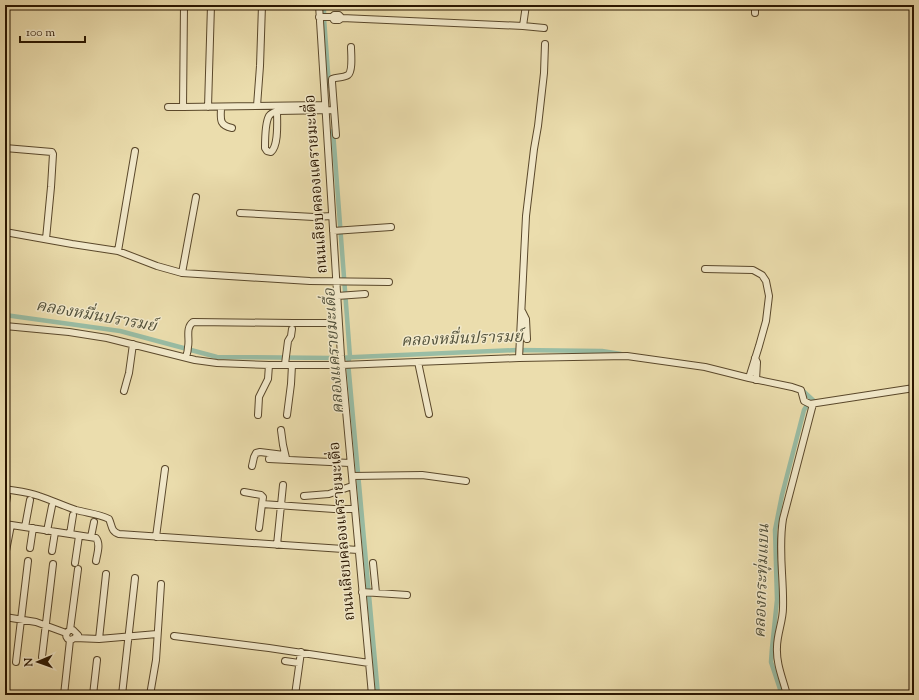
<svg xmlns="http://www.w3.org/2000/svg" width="919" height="700" font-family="'Sorts Mill Goudy','Noto Serif Thai',serif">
  <rect width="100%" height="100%" fill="#ebddad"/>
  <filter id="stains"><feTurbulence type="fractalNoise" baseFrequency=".005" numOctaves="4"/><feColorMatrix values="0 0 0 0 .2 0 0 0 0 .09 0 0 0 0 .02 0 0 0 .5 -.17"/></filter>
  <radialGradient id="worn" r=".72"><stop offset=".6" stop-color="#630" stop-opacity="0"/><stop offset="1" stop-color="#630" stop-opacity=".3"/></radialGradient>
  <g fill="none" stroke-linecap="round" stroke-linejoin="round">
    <!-- canal -->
    <path stroke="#99bda5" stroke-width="4.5" d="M 324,5 L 324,18 L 329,86
      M 333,131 L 350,357 L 348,362 L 378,695
      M 5,315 L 120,331 L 217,357 L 333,358 L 517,350 L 602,351 L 621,354
      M 802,390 L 815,402 L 818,402
      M 782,695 L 771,662 L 772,648 L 777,600 L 775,530 L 782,495 L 804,410 L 809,402"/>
    <!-- minor casing -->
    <g stroke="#5a482b" stroke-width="8">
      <path id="minor" d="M 184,5 L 183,107 L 325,105
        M 319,5 L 341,356 L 372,695
        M 545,5 L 549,6
        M 755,13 L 755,5
        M 319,17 L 332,17 L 334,15 L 339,15 L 342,18
        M 332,17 L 334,20 L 339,20 L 342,18 L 523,26 L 544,28
        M 523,26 L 526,5
        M 257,106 L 260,66 L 262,5
        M 168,107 L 183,107
        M 208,107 L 211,5
        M 221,107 C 221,118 218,125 232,128
        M 277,111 C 277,122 279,145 271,152 L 267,151 L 265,148 C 265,140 265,123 269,116 C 271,113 274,112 277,111 L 334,110
        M 336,135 L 332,82 L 332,79 C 337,77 343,78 348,75 C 353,71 351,53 351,47
        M 5,148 L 52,152 L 53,154 L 51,187 L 46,239
        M 240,213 L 314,217 L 332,216
        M 333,231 L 391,227
        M 5,232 L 72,244 L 118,251 L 157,266 L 182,273 L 310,281 L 389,282
        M 118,251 L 135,151
        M 705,269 L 753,270 L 762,275 L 766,281 L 769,296 L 766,321 L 759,346 L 749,378
        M 182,273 L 196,197
        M 337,296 L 365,294
        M 522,311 L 526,319 L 527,339
        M 5,326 L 69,332 L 107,338 L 195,360 L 217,363 L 269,365 L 342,365 L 519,358 L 627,356 L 705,367 L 749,378 L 792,387 L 801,390 L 804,401 L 810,404 L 914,388
        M 186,357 C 187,354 188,351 188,347 C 190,339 185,328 193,322 L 293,323 L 338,323
        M 519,358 L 526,216 L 534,149 L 538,126 L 544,73 L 545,44
        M 755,358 L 757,362 L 756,380
        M 418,362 L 429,414
        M 285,364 L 288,341 L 291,336 L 292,329
        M 124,391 L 129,373 L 133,344
        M 258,415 L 259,397 L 268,379 L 269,365
        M 287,415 L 291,384 L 292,365
        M 281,430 L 283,445 L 286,458
        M 269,459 L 350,463
        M 252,466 L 254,457 L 256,453 L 260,452 L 284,455
        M 352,476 L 422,475 L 466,481
        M 5,489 C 16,491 28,492 39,496 C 51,500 64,506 76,510 C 87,513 99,514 109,519 C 112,525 111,532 119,534 L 358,550
        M 244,492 L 261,495 L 263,497 L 262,504 L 334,509 L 354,509
        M 304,496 L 329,494 L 352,486
        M 5,508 L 7,497
        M 5,524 L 96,538 C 101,544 97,554 96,561
        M 25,527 L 30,500
        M 259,528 L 262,504
        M 47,531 L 52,506
        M 70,534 L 73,515
        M 91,537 L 94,522
        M 156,537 L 165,469
        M 277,545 L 283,485
        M 30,548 L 33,528
        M 6,551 L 11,525
        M 52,551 L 55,532
        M 75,563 L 79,536
        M 373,563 L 376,593
        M 362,592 L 407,595
        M 5,617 L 36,622 L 66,633
        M 70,630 L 78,569
        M 70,630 L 73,630 L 78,635 C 78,635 74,639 73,639 C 67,642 63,634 70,630 Z
        M 174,636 L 269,648 L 369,663
        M 75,638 L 99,639 L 157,634
        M 99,639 L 106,574
        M 42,657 L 53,564
        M 285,661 L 299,663
        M 16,662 L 28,561
        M 64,695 L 70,640
        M 93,695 L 97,660
        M 122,695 L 135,578
        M 150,695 L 156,660 L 161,584
        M 295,695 L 301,652
        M 787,695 C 783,679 776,664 777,647 C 777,634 783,621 783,608 C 784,579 778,549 783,519 L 813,404"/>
    </g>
    <!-- minor -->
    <use href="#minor" stroke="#f2e9ca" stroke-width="6"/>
  </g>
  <g text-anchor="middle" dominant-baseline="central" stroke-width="3" stroke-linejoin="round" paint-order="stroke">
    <!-- street labels -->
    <g font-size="15" fill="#2a1600" stroke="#f2e9ca">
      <text transform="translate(317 184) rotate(-94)">ถนนเลียบคลองแครายมะเดื่อ</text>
      <text transform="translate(343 531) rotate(-95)">ถนนเลียบคลองแครายมะเดื่อ</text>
    </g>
    <!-- water labels -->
    <g font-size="16" font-style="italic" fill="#51503a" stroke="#f2e9ca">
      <text transform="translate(96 317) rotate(10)">คลองหมื่นปรารมย์</text>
      <text transform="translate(462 340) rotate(-2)">คลองหมื่นปรารมย์</text>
      <text transform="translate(335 351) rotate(-94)">คลองแครายมะเดื่อ</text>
      <text transform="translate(763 581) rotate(-88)">คลองกระทุ่มแบน</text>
    </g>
  </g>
  <!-- margin -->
  <rect width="919" height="700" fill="none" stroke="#ebddad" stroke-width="20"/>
  <rect x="6" y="6" width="907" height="688" fill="none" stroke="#2a1600" stroke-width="2"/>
  <rect x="10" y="10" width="899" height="680" fill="none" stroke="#2a1600"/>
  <!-- north arrow -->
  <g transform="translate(38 662) rotate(268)" stroke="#f2e9ca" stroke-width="3" paint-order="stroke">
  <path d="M0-3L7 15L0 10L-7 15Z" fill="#2a1600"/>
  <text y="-6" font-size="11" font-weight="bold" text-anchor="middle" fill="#2a1600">N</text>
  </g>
  <!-- scale -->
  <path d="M20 36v6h65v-6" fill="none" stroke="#2a1600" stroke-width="2"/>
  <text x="26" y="36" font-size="12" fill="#2a1600" stroke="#f2e9ca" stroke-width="3" paint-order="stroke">100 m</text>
  <rect width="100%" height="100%" filter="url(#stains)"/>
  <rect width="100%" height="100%" fill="url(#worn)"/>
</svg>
